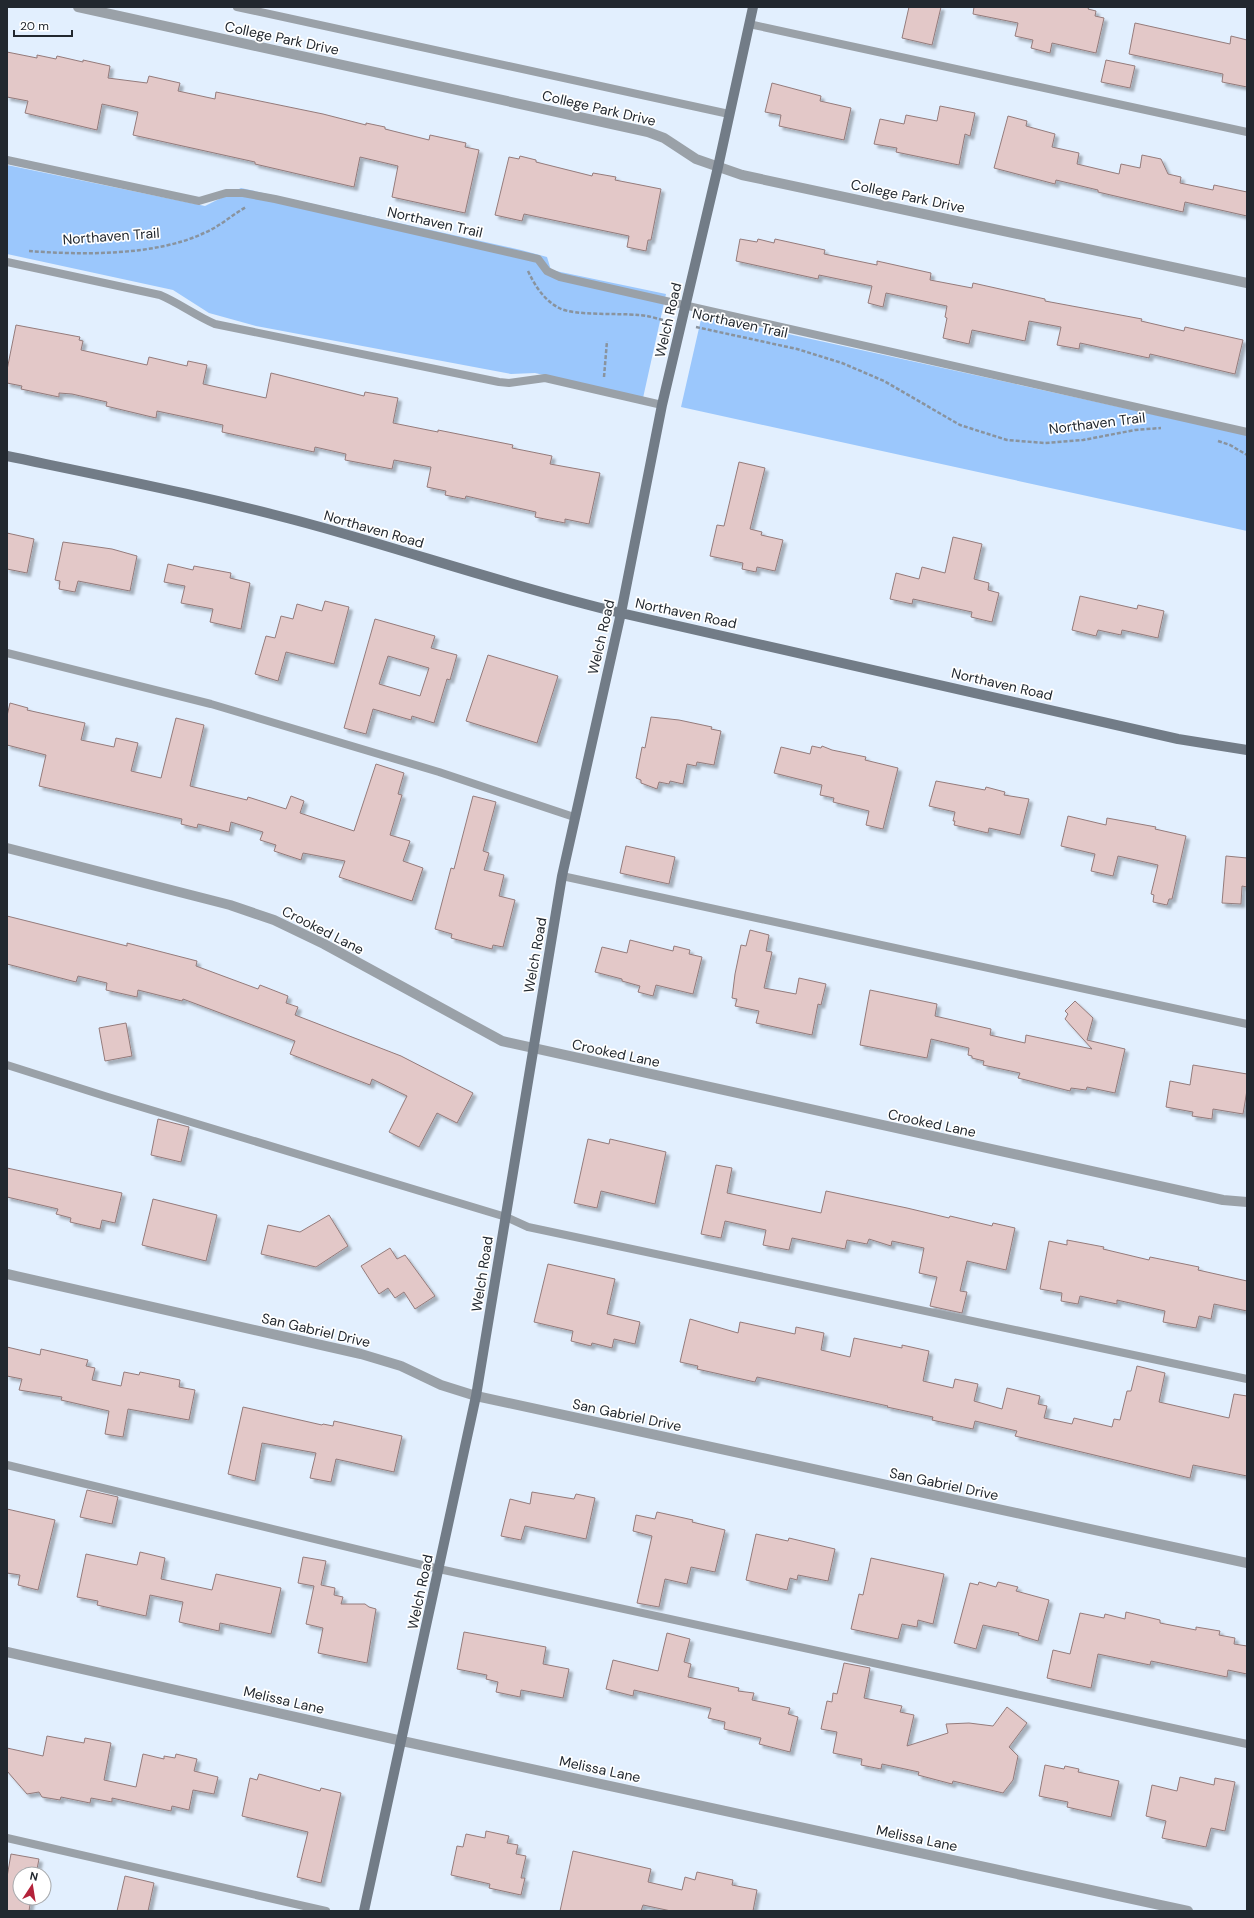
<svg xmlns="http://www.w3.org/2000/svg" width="1254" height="1918" font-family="'DM Sans',sans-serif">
  <defs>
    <filter id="shadow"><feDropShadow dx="3.5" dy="3.5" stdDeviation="1" flood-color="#0004"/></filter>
  </defs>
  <rect width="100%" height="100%" fill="#e2effe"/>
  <!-- green -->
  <path fill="#9bc7fc" d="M 7,165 L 205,206 L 241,188 L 521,250 L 547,257 L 551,270 L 666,294 L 643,398 L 535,373 L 511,374 L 256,326 L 209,313 L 173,290 L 7,254 Z
    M 702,315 L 1247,435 L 1247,531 L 681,407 Z"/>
  <!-- building -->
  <path fill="#e3c8c8" stroke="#947b7b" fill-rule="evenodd" filter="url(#shadow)" d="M 909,7 L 941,7 L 932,45 L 902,38 Z
    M 974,7 L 1089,7 L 1088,9 L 1096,11 L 1095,16 L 1104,18 L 1096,53 L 1052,43 L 1050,53 L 1031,48 L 1033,40 L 1015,36 L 1018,23 L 973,14 Z
    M 1135,23 L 1230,44 L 1231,36 L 1247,40 L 1247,87 L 1222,82 L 1223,74 L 1129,54 Z
    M 7,52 L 37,58 L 37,55 L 56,59 L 57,56 L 83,62 L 83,60 L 110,66 L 108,78 L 147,83 L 149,76 L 180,83 L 178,91 L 215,99 L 216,92 L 323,114 L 366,125 L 366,123 L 385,127 L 385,129 L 429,140 L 430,135 L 466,143 L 465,147 L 479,150 L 465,213 L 392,197 L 398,166 L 360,157 L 354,187 L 255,164 L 255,162 L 133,135 L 138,112 L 102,104 L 97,130 L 25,113 L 28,101 L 7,97 Z
    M 1106,60 L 1135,66 L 1130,88 L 1101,82 Z
    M 772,83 L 821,96 L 820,101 L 851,108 L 844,140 L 779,126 L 781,115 L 765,112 Z
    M 940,106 L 975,113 L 970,136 L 965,134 L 959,165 L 896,152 L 897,148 L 874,144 L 880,119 L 904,124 L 906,115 L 937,121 Z
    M 1008,116 L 1027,121 L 1026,126 L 1055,134 L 1052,147 L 1079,153 L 1077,164 L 1119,174 L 1121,164 L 1140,168 L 1142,155 L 1161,159 L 1168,174 L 1181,177 L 1180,183 L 1213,190 L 1214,185 L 1247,192 L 1247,216 L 1185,202 L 1183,212 L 1098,192 L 1098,190 L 1056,180 L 1055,184 L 994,168 Z
    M 520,156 L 536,160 L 536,162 L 592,176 L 593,173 L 616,177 L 615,180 L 661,189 L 651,240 L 648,240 L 646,251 L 627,247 L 629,236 L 524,214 L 522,221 L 495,215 L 509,157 L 519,159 Z
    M 740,239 L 757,242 L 758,239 L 774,243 L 775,239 L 825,250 L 824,254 L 877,265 L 877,261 L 931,273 L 930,280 L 972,288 L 973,283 L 1045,299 L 1045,301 L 1142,319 L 1141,321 L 1184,331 L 1185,327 L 1243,340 L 1235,374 L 1150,354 L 1149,358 L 1080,343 L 1079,349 L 1057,345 L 1061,327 L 1029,321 L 1025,341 L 972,330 L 969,344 L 943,338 L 947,318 L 945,317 L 947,306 L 886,293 L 883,307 L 868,303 L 872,286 L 819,275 L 818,279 L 736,261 Z
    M 16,325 L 80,337 L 79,340 L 83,341 L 81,350 L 147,365 L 149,357 L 187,366 L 188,361 L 207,365 L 203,384 L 266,398 L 271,373 L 364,396 L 365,392 L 398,398 L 393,423 L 438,432 L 438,430 L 513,445 L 512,448 L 552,456 L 550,464 L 600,473 L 589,524 L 565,519 L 565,523 L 535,517 L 536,512 L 466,496 L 465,499 L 445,495 L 446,491 L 427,487 L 431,467 L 394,460 L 392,469 L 345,460 L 346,454 L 315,447 L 314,452 L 222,432 L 223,425 L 157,411 L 156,418 L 106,406 L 107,402 L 72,394 L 59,393 L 59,397 L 21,389 L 22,386 L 7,383 L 7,370 Z
    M 739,462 L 765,468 L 750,529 L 762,532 L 761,535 L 783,540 L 775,571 L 757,567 L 756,572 L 742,569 L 743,563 L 710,556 L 717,525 L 724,526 Z
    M 7,533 L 34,539 L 27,573 L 7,569 Z
    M 953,537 L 982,544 L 974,579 L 989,583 L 988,590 L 999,593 L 992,622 L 971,617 L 972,612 L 913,599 L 912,604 L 890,599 L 896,573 L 919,579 L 922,567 L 945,573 Z
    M 63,542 L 112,549 L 137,556 L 130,591 L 78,581 L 75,592 L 59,589 L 60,581 L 55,580 Z
    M 168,564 L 193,570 L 194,566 L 231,573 L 230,578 L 250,583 L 241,629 L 210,622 L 213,609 L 181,603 L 185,586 L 164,582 Z
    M 1080,596 L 1137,609 L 1138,605 L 1164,611 L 1158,638 L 1122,630 L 1121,635 L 1098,630 L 1096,636 L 1072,630 Z
    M 325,601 L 349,607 L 334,664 L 286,652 L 278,681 L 255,674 L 266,636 L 275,638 L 281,616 L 293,619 L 297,604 L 322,611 Z
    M 375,619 L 435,636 L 431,648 L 457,655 L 450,680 L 447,679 L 434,723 L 412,716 L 411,720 L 373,709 L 366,734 L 344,728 ZM 388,656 L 429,668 L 420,696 L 379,684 Z
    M 488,655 L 558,676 L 537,743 L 466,721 Z
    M 10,703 L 28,708 L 27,710 L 85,723 L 81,740 L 114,747 L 116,738 L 138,743 L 131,771 L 161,778 L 176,718 L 204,725 L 190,786 L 247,800 L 248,797 L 286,809 L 291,796 L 304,801 L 300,813 L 354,831 L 376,764 L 404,773 L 398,794 L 402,795 L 390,835 L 410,841 L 403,861 L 423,868 L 412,901 L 339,877 L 345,861 L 303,853 L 301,860 L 274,851 L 276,845 L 260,840 L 263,832 L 231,822 L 229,832 L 198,824 L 197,828 L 181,824 L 182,819 L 39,786 L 46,755 L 7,745 L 7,716 Z
    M 651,717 L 679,720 L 712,727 L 711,729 L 721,731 L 714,765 L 697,762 L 696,766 L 687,764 L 683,784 L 670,781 L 669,784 L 659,782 L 657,789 L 641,783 L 641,780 L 636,778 L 642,747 L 645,748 Z
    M 812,746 L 821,748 L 822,746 L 832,750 L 866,757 L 865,760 L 898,768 L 883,829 L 866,825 L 869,811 L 833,802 L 834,798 L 820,795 L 822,785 L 774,773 L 781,747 L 810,754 Z
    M 936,781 L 985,790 L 986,787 L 1005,792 L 1004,795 L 1029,799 L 1020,835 L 989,828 L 988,833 L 954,825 L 955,821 L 953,821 L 955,812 L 929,806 Z
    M 473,796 L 496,802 L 483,851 L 489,853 L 484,870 L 504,875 L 499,896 L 515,900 L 503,947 L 493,945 L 492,949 L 451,938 L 452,934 L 435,929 L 451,868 L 454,869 Z
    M 1068,816 L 1106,825 L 1107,818 L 1156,827 L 1155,829 L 1186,836 L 1172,899 L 1169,899 L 1167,905 L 1153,902 L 1154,895 L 1151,894 L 1158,865 L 1118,856 L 1113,876 L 1091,871 L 1095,854 L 1061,846 Z
    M 626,846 L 675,857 L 669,884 L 620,873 Z
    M 1226,856 L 1247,858 L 1247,887 L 1242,886 L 1241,904 L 1222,903 Z
    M 7,916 L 127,946 L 127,943 L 197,961 L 196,966 L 258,989 L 260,985 L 288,996 L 286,1003 L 298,1007 L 295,1015 L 401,1056 L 473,1093 L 457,1123 L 437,1113 L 419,1147 L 389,1132 L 407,1096 L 372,1079 L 370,1085 L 290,1054 L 295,1041 L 183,999 L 182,1001 L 138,990 L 137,997 L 106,990 L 107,983 L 78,976 L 76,982 L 7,964 Z
    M 750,930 L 769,935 L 766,951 L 772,952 L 764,988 L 796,994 L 799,978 L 826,984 L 821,1005 L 818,1004 L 812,1035 L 756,1023 L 759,1011 L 735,1006 L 737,999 L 732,998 L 735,974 L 741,945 L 746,946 Z
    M 630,940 L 673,951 L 674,946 L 690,950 L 689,954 L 702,957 L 693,994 L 656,985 L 653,996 L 638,992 L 640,986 L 622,981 L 622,979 L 595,972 L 602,947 L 627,953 Z
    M 870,990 L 937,1004 L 935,1016 L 991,1029 L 990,1035 L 1025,1043 L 1026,1035 L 1092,1049 L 1065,1019 L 1068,1014 L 1065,1011 L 1075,1001 L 1093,1018 L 1087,1040 L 1125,1049 L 1115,1093 L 1087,1087 L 1086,1090 L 1071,1088 L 1070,1091 L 1018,1078 L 1020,1073 L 983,1065 L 984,1061 L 972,1058 L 972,1056 L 968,1055 L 969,1048 L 931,1039 L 927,1058 L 860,1045 Z
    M 126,1023 L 132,1056 L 105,1061 L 99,1028 Z
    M 1193,1065 L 1247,1074 L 1247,1090 L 1243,1114 L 1213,1109 L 1212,1119 L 1192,1116 L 1193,1112 L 1166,1107 L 1170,1081 L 1190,1085 Z
    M 158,1119 L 189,1127 L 181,1162 L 151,1155 Z
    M 588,1139 L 609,1144 L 610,1139 L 666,1152 L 655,1204 L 601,1191 L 597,1208 L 574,1203 Z
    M 716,1165 L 732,1168 L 727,1193 L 821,1213 L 826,1191 L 907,1208 L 949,1218 L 950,1216 L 992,1226 L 993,1223 L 1015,1228 L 1006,1270 L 967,1261 L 960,1291 L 967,1292 L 962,1313 L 930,1306 L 937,1277 L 919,1273 L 924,1248 L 892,1241 L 891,1246 L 869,1239 L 867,1244 L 847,1240 L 845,1249 L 792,1238 L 789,1250 L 763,1245 L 766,1230 L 725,1221 L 721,1238 L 701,1234 Z
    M 7,1168 L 122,1193 L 115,1223 L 102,1220 L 100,1229 L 70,1222 L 71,1218 L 56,1214 L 58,1209 L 7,1197 Z
    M 153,1199 L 217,1215 L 206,1261 L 142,1245 Z
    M 329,1215 L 348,1246 L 316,1267 L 261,1254 L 268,1225 L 300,1232 Z
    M 1067,1240 L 1104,1247 L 1103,1249 L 1149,1260 L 1150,1257 L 1199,1267 L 1198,1270 L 1247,1281 L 1247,1311 L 1214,1304 L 1211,1319 L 1199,1316 L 1196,1328 L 1163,1322 L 1165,1311 L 1117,1300 L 1117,1304 L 1080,1296 L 1078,1304 L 1061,1301 L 1062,1293 L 1040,1289 L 1049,1241 L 1067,1245 Z
    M 390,1248 L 397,1259 L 405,1255 L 435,1296 L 415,1309 L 404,1292 L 395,1298 L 388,1288 L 379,1294 L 361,1266 Z
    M 548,1264 L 615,1279 L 607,1314 L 640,1322 L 635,1344 L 614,1339 L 612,1348 L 592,1343 L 591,1346 L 571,1341 L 573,1331 L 534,1322 Z
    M 690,1319 L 738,1333 L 740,1322 L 795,1334 L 796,1327 L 824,1333 L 821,1350 L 850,1357 L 854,1338 L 902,1348 L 902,1345 L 929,1351 L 923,1381 L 953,1388 L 955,1379 L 978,1384 L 974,1401 L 1002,1409 L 1007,1388 L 1040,1396 L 1038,1404 L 1047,1406 L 1044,1418 L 1072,1424 L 1074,1418 L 1112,1427 L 1114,1419 L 1120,1420 L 1127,1391 L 1131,1391 L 1137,1366 L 1165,1373 L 1159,1402 L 1229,1418 L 1234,1394 L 1247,1396 L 1247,1476 L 1193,1465 L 1190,1478 L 1015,1436 L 1017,1431 L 975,1421 L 973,1429 L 932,1420 L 933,1417 L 887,1407 L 888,1406 L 757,1377 L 755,1382 L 697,1369 L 698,1366 L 680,1362 Z
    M 7,1347 L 40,1355 L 41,1349 L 88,1360 L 86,1366 L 95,1368 L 92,1380 L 121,1386 L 124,1372 L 139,1375 L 140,1372 L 180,1380 L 179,1387 L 195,1390 L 189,1420 L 128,1409 L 123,1437 L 105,1434 L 109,1411 L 61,1400 L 62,1397 L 19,1390 L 22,1379 L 7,1376 Z
    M 243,1407 L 322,1425 L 323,1424 L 333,1426 L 334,1421 L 402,1436 L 394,1472 L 336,1459 L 331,1482 L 310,1478 L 316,1453 L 262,1443 L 255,1481 L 228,1474 Z
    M 87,1490 L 118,1497 L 112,1524 L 80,1517 Z
    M 532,1492 L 574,1499 L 576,1494 L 595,1498 L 586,1539 L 525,1526 L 521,1540 L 501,1536 L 510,1499 L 530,1504 Z
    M 7,1509 L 55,1520 L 38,1590 L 18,1585 L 20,1575 L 7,1573 Z
    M 657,1512 L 693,1520 L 692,1522 L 725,1530 L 715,1572 L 691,1567 L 687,1584 L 665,1579 L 659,1607 L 637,1603 L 652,1536 L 633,1531 L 636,1515 L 655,1519 Z
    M 756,1534 L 788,1541 L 789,1538 L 835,1549 L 828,1581 L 798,1575 L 797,1580 L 790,1578 L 787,1590 L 746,1580 Z
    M 140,1552 L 165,1558 L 161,1579 L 212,1590 L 216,1574 L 281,1588 L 271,1634 L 220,1623 L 219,1631 L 179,1622 L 183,1602 L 150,1595 L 146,1616 L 97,1605 L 98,1601 L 77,1597 L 86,1554 L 137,1565 Z
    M 303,1557 L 326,1561 L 321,1585 L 335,1588 L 334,1595 L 343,1597 L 341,1604 L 365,1604 L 369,1607 L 376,1609 L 367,1663 L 318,1653 L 323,1628 L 306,1624 L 314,1586 L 298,1583 Z
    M 871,1558 L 944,1574 L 933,1624 L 918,1620 L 917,1627 L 902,1624 L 898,1639 L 851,1629 L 859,1594 L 863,1595 Z
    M 979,1582 L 996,1587 L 998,1582 L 1018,1587 L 1016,1591 L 1049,1600 L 1038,1641 L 1018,1635 L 1019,1633 L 983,1625 L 976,1649 L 954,1643 L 970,1583 L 978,1585 Z
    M 1126,1612 L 1160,1620 L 1160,1623 L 1196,1630 L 1196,1627 L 1220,1631 L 1219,1635 L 1235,1638 L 1234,1644 L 1247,1646 L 1247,1674 L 1228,1670 L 1227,1677 L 1151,1661 L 1150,1665 L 1098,1654 L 1091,1688 L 1047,1678 L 1053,1650 L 1070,1654 L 1080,1613 L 1104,1618 L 1105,1614 L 1125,1619 Z
    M 464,1632 L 546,1647 L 543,1664 L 569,1669 L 563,1698 L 521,1690 L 520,1697 L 496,1692 L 498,1682 L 486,1679 L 487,1675 L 457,1669 Z
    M 667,1633 L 690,1639 L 684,1662 L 691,1664 L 688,1677 L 739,1688 L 738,1691 L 754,1693 L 752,1700 L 790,1708 L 788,1714 L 798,1717 L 790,1752 L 759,1744 L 761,1738 L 724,1729 L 725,1722 L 708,1718 L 711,1708 L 634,1690 L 633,1696 L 606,1689 L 613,1660 L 658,1671 Z
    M 844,1663 L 870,1668 L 864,1698 L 902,1706 L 900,1712 L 914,1715 L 907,1746 L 948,1733 L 946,1724 L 969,1723 L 993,1726 L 1007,1707 L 1027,1723 L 1009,1747 L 1018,1756 L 1013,1780 L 1003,1793 L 953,1781 L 952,1784 L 918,1775 L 919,1772 L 882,1764 L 881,1769 L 861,1765 L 862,1759 L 833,1753 L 837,1732 L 821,1729 L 827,1701 L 832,1702 L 833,1693 L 837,1694 Z
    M 47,1736 L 84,1743 L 85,1738 L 111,1743 L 104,1780 L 136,1787 L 143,1754 L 164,1759 L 164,1756 L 175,1758 L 176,1754 L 197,1759 L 194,1771 L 218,1777 L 214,1794 L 193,1790 L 189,1810 L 172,1806 L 171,1811 L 112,1798 L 112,1802 L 91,1798 L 90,1803 L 61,1797 L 60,1800 L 42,1797 L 39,1792 L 27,1794 L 7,1771 L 7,1748 L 43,1756 Z
    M 1045,1765 L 1064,1769 L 1065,1766 L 1079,1769 L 1078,1772 L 1119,1781 L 1111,1817 L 1067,1807 L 1068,1802 L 1039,1796 Z
    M 259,1774 L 320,1791 L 321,1788 L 341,1793 L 321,1883 L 297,1877 L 308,1832 L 242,1816 L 250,1778 L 257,1780 Z
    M 1180,1777 L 1214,1785 L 1215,1778 L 1235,1782 L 1225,1831 L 1211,1828 L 1206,1847 L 1162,1838 L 1166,1821 L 1146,1816 L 1152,1785 L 1177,1791 Z
    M 486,1831 L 509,1836 L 507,1843 L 518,1845 L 516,1854 L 526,1856 L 521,1878 L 525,1878 L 521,1895 L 489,1888 L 490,1884 L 451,1875 L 457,1846 L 463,1847 L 466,1834 L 485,1838 Z
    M 573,1851 L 651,1869 L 648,1882 L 682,1890 L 685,1877 L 695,1880 L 697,1872 L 733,1880 L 732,1885 L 757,1890 L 753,1911 L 671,1911 L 643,1905 L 641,1911 L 560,1911 Z
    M 11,1854 L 39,1859 L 36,1874 L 20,1874 L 20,1898 L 31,1898 L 29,1911 L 7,1911 L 7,1877 Z
    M 125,1876 L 154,1883 L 148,1911 L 117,1911 Z"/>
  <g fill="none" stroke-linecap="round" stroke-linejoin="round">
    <!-- path -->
    <path stroke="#89939e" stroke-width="2.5" stroke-dasharray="4 2" stroke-linecap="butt" d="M 29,251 C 82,255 156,256 204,233 C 219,227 232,215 246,207
      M 528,271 C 535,286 544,300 559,308 C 574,316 619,313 638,315 C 647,315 658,319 667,321
      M 696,327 L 797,349 L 842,363 L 884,381 L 960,425 L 1007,440 L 1045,443 L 1083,440 L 1135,430 L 1161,428
      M 604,377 L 607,341
      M 1218,441 L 1230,445 L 1247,455"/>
    <!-- lane -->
    <path stroke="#9aa1a8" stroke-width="8" d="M 237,7 L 729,114
      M 749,24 L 1247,132
      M 7,160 L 199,201 L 226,193 L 243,193 L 275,199 L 538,259 L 547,271 L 560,277 L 1247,432
      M 7,262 L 160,295 C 179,303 196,316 215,324 L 499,382 L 509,383 L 545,378 L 662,405
      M 7,653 L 211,704 L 439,772 L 574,817
      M 562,876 L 1247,1024
      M 7,1065 L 108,1097 L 506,1217 L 528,1227 L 1247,1379
      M 7,1465 L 439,1569 L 1247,1744
      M 7,1838 L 326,1911"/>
    <!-- street -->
    <path stroke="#9aa1a8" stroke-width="10" d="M 78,7 L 648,132 L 664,138 L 696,159 L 742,175 L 1247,283
      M 7,848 L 230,905 L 274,920 L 324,944 L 502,1041 L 1223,1200 L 1247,1202
      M 7,1274 L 361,1354 L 401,1366 L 441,1385 L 476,1396 L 1247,1563
      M 7,1652 L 402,1741 L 1188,1911"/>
    <!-- secondary -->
    <path stroke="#727c87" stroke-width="10" d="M 7,456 C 113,478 220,499 324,528 C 423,556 521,589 621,613 L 1178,739 L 1247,750
      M 364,1911 L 476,1396 L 562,876 L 621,613 L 662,405 L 718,167 L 753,7"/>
  </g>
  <g text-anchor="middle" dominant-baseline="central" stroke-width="3.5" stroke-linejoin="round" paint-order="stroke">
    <!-- street labels -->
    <g font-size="14" fill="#22282f" stroke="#fff">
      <text transform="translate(282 38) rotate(12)">College Park Drive</text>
      <text transform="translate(599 108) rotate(13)">College Park Drive</text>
      <text transform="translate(908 196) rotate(12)">College Park Drive</text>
      <text transform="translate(435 222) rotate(13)">Northaven Trail</text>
      <text transform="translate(111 236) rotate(-4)">Northaven Trail</text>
      <text transform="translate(668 320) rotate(-77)">Welch Road</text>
      <text transform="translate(740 323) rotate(12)">Northaven Trail</text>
      <text transform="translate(1097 423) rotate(-7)">Northaven Trail</text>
      <text transform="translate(374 529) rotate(16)">Northaven Road</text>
      <text transform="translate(686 613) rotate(12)">Northaven Road</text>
      <text transform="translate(601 637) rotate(-77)">Welch Road</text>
      <text transform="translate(1002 684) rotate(13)">Northaven Road</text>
      <text transform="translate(323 930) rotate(27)">Crooked Lane</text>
      <text transform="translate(535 955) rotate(-80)">Welch Road</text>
      <text transform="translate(616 1053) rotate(12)">Crooked Lane</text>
      <text transform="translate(932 1123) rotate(12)">Crooked Lane</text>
      <text transform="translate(482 1274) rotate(-81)">Welch Road</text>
      <text transform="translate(316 1330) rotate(13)">San Gabriel Drive</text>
      <text transform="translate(627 1415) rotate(12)">San Gabriel Drive</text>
      <text transform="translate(944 1484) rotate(12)">San Gabriel Drive</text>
      <text transform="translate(420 1592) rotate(-78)">Welch Road</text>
      <text transform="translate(284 1700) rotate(13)">Melissa Lane</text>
      <text transform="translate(600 1769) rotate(12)">Melissa Lane</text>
      <text transform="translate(917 1838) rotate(12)">Melissa Lane</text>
    </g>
  </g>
  <!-- border -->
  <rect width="1254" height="1918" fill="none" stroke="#22282f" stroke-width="16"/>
  <!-- north arrow -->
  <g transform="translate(32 1886) rotate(12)"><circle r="19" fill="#ffffff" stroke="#a7a9ac"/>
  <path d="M0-3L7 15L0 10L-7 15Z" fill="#b4223a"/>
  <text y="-6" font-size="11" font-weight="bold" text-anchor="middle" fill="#22282f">N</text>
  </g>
  <!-- scale -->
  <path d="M14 30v6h58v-6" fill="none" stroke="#22282f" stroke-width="2"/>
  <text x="20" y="30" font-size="12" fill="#22282f" stroke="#ffffff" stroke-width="3" paint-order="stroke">20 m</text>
</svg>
